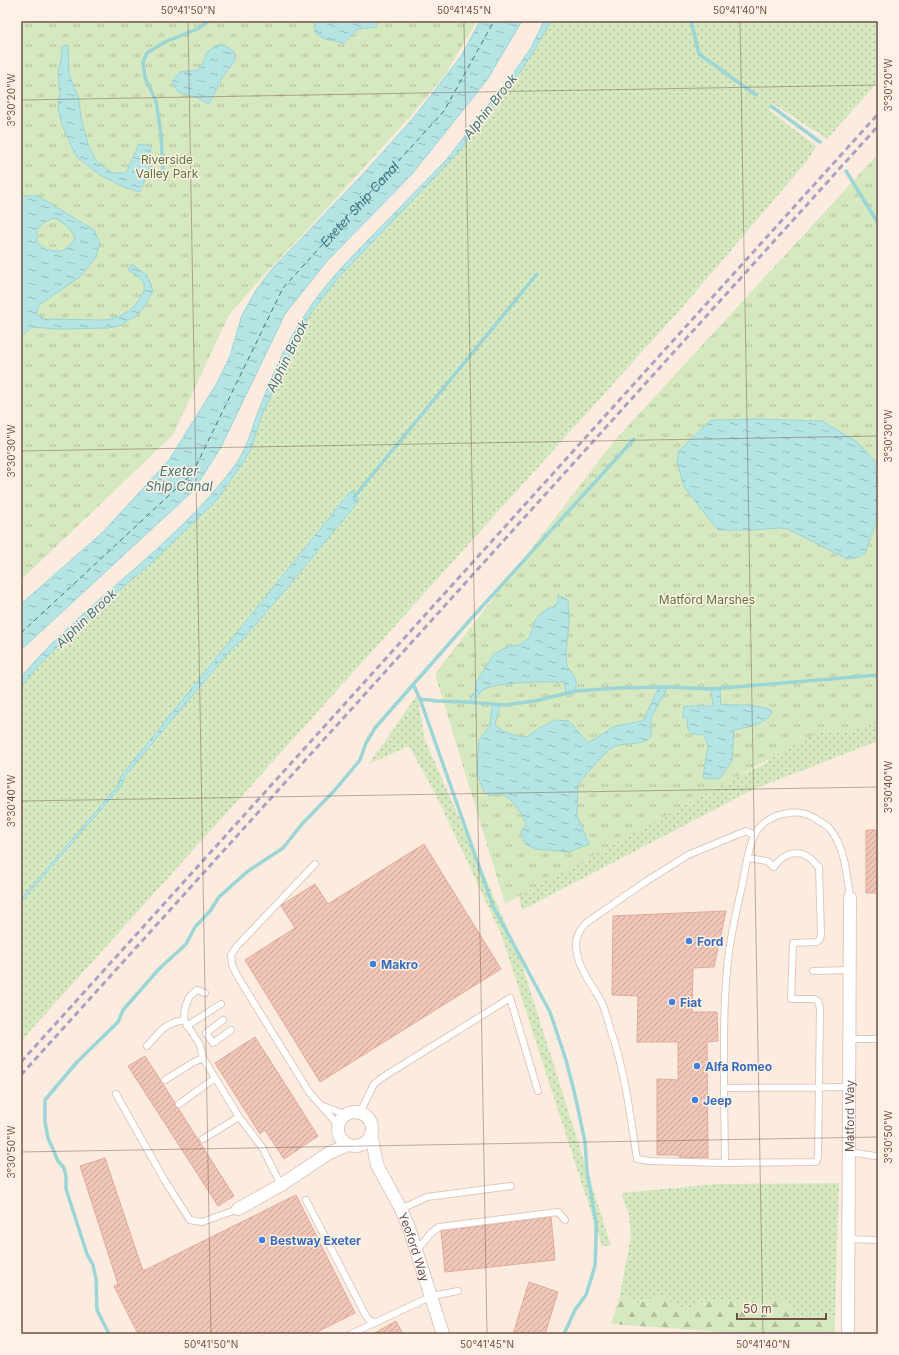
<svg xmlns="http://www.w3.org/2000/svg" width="899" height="1355" font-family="Inter,sans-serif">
  <defs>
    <pattern id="grass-dots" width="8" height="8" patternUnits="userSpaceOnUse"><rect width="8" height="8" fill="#d6e8bf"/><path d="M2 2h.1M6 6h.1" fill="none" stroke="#b2be9d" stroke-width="1.8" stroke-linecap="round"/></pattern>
    <pattern id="forest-firs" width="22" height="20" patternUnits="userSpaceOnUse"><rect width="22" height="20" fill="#d6e8bf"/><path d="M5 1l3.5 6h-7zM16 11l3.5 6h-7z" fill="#b2be9d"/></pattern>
    <pattern id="park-tufts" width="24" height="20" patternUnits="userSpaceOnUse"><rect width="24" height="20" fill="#d6e8bf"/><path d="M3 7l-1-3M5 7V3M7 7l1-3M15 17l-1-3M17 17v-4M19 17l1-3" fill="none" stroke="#b2be9d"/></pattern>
    <pattern id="water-ripples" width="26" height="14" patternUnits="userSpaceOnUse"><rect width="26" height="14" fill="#b5e4e4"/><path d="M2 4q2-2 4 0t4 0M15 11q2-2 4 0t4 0" fill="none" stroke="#98bbbb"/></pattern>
    <pattern id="building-hatch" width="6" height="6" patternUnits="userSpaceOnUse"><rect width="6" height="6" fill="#f0c6b8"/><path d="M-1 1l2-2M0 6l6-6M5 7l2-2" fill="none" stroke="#c7a398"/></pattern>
  </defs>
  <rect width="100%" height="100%" fill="#fbecdf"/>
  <!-- grass -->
  <path fill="url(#grass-dots)" d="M 551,21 L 878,21 L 878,82 L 827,139 L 772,103 L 769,110 L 816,146 L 807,161 L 686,303 L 21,1041 L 21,902 L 118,790 L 123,782 L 125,776 L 230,651 L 243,639 L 287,588 L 354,507 L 359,499 L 350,492 L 348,494 L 121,776 L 119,783 L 116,788 L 21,899 L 21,687 L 42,662 L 77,627 L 150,564 L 216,501 L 244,461 L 251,449 L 262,415 L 300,333 L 311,313 L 338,278 L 433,179 L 462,148 L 501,94 L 521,71 L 534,51 Z
    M 417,695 L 425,740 L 518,952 L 611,1246 L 602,1246 L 501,934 L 436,795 L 409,746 L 369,764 Z
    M 878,720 L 878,741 L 752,790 L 522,910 L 519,895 L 719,785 L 767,763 L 778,747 L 822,730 L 851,731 Z
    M 839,1183 L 835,1318 L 794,1316 L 739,1301 L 705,1301 L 681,1312 L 663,1295 L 636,1303 L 620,1295 L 631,1236 L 629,1215 L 621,1193 L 718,1184 Z"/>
  <!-- forest -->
  <path fill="url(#forest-firs)" d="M 620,1295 L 636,1303 L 663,1295 L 681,1312 L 705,1301 L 784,1298 L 794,1316 L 835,1318 L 835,1334 L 748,1334 L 611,1324 Z"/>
  <!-- park -->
  <path fill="url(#park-tufts)" d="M 21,21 L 477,21 L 445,75 L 410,117 L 307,230 L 265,274 L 229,315 L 173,435 L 21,580 Z
    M 878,154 L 878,720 L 851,731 L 822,730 L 505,904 L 435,674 L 614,441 Z"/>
  <!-- water -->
  <path fill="url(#water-ripples)" stroke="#9bd5d6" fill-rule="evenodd" d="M 315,21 L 378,21 L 376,27 L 358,29 L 344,43 L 325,39 L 315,33 Z
    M 480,21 L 522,21 L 487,80 L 412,174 L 327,261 L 285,314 L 221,447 L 194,490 L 21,650 L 21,604 L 103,532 L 169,460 L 217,383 L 230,356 L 242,315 L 256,290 L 271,270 L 364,173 L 415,116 L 461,56 Z
    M 544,21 L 551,21 L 534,51 L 521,71 L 501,94 L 462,148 L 433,179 L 338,278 L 311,313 L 300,333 L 262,415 L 251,449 L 244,461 L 216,501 L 150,564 L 77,627 L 42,662 L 21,687 L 21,677 C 85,601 172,549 232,469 C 244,454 249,438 255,420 C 268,386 281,352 301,321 C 321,288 348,260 375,233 C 399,208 423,184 447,159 L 520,64 L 532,46 Z
    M 68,45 L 69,74 L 78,96 L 82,122 L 88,144 L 96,161 L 112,173 L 126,173 L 139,144 L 151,146 L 149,169 L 140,192 L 126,188 L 100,175 L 76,156 L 62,125 L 58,108 L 60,93 L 58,72 L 62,55 L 61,47 Z
    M 217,45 L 226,46 L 234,52 L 235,61 L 222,78 L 209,104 L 198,98 L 178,92 L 172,81 L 180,72 L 198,70 L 203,63 L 207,52 Z
    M 21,196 L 38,196 L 94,230 L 100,243 L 96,257 L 81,276 L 39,305 L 36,314 L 44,319 L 105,320 L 118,317 L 129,311 L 136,304 L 144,292 L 144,283 L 138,276 L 128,270 L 132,264 L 147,275 L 153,291 L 144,307 L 137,315 L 121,325 L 109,328 L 57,329 L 32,327 L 25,333 L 21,333 ZM 54,218 C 64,222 70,228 75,238 L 70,246 L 62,251 L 55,251 L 45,249 L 37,242 L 37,230 L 43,223 Z
    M 759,419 L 822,421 L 857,442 L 878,464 L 878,517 L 865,553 L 860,557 L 847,559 L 788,529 L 781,528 L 753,530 L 718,530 L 684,487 L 677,462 L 679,451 L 711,420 Z
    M 350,492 L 354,492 L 359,499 L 354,507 L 287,588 L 243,639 L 230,651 L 125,776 L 123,782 L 118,790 L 21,902 L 21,899 L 116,788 L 119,783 L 121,776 Z
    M 558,595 L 568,600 L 569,623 L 566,652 L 567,666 L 576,679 L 576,691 L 566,693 L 564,682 C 546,682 497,681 483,690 C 479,693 477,697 474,702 L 470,702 L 471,697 L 474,694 L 476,691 L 476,682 L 494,654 L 507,647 L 519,645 L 529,638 L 536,619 L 545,610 L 555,606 L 558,602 Z
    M 659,687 L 668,687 L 651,718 L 651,737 C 641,746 627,742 615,746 C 606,750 585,776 578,784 L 577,816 L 589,844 L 569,852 L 536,849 L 525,844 L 521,832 L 526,825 C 524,815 510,795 499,794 C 496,794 492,795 489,796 L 484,792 L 477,773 L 479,740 L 489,727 L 493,704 L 500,705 L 495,725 C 504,733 515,736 527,737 L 541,727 L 555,720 L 569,721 L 588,743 L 615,726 L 643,721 Z
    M 720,688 L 721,705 C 738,705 754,704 771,710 L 772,712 C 766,725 746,727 734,730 L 732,761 L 721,777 L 717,779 L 703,778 L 708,745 L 704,735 L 692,734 L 688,729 L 687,718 L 683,717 L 684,706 L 713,706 L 711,689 Z"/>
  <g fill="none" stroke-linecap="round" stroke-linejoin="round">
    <!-- stream -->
    <path stroke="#9bd5d6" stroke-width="3.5" d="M 691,21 L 699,54 L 756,95
      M 771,106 L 820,142
      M 163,171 L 161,134 L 156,101 L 145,78 L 143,62 L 147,53 L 165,42 L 197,29 L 209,21
      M 846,171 L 878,223
      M 354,497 L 537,274
      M 413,684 L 420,699 L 438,701 L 466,702 L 505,705 L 535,701 L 576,691 L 617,688 L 668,687 L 711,689 L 878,675
      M 420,699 L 493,906 L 550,1012 L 566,1060 L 575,1095 L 585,1142 L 587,1171 L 596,1223 L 596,1242 L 595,1266 L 586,1295 L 575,1310 L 564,1334
      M 109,1334 L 97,1310 L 96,1279 L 93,1265 L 87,1254 L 66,1189 L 66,1176 L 64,1168 L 58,1161 L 48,1138 L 45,1122 L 45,1100 L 77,1062 L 118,1022 L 123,1010 L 159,969 L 186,944 L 195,927 L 210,911 L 219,897 L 248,871 L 283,848 L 302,824 L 334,791 L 360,760 L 366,743 L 375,728 L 469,621 L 634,439"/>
    <!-- ferry -->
    <path stroke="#3c7677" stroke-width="1" stroke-dasharray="5 4" stroke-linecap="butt" id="s1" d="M 21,633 L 192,474 L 283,288 L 444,111 L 494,21"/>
  </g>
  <!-- building -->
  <path fill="url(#building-hatch)" stroke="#e3aa98" d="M 866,830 L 878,830 L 878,893 L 866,893 Z
    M 424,844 L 501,969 L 320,1082 L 245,960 L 295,928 L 281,906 L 283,904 L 315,884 L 328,904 Z
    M 726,911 L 714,967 L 693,968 L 692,1012 L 717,1012 L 718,1041 L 707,1042 L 708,1158 L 679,1157 L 679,1155 L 657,1155 L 657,1079 L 678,1080 L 678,1042 L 637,1042 L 638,996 L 612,995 L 613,916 Z
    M 255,1037 L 318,1136 L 284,1159 L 265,1130 L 260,1134 L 215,1063 Z
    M 145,1056 L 175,1103 L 175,1106 L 178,1108 L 234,1196 L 218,1206 L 128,1066 Z
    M 105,1158 L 143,1271 L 296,1195 L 355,1313 L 313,1334 L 138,1334 L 114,1286 L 118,1284 L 80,1166 Z
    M 551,1217 L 555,1260 L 445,1272 L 441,1231 Z
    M 529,1282 L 558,1292 L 545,1334 L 513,1334 Z
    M 396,1321 L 403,1334 L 373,1334 Z"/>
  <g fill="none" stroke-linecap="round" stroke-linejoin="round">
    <!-- lane casing -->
    <g stroke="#e1c9bf" stroke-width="8">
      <path id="lane" d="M 315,864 L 237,946 L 231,955 L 232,965 L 238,977 L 309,1092 L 339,1126
        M 813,971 L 849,970
        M 205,993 L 197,990 L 189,997 L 185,1008 L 184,1020 L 200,1045 L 203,1058 L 239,1117 L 262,1147 L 281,1185
        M 223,1020 L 206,1033 L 213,1043 L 231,1030
        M 187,1026 L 221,1004
        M 848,1039 L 878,1039
        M 147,1046 C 160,1032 163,1024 184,1020
        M 165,1080 L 194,1062 L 203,1058
        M 848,1087 L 724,1088 C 724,1043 723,997 729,952 C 732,928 738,905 743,881 C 746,867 748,847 755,834 C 766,814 797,806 816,819 C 820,822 827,825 830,829 C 845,848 847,875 850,898
        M 724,1088 L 725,1163 L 816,1162 L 818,1157 L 820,1008 L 818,1001 L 814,999 L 791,999 L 793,943 L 817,942 L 820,939 L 821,935 L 819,867 C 815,864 812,859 807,856 C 794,849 781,856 774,867 L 767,861 L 748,858
        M 116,1094 L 165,1181 L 190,1220 L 202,1222 L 238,1209
        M 179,1104 L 215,1078
        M 323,1106 L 347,1115
        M 360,1113 L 374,1084 L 383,1077 L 510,998 L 538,1091
        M 203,1139 L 239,1117
        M 849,1152 L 875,1156
        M 725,1163 L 650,1161 L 637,1159 C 630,1115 625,1070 610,1028 C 607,1018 605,1008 600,999 C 592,986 579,968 577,953 C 574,941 577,932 586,923 L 645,882 L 688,855 L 746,831 L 754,835
        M 306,1200 L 366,1316 L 370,1321 L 376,1322
        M 401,1209 L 427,1197 L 511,1186
        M 849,1239 L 875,1240
        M 417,1250 L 431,1233 L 439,1227 L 558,1212 L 565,1220
        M 351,1334 L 432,1296 L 458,1291"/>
    </g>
    <!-- street casing -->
    <g stroke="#e1c9bf" stroke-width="14">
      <g id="street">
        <circle cx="355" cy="1129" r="17"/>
        <path id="s2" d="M 371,1134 L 377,1165 L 401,1209 L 409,1228 L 443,1334"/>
        <path d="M 238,1209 L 281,1185 L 329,1153 L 348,1145"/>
        <path id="s3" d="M 848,1334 L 850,898"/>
      </g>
    </g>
    <!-- lane -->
    <use href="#lane" stroke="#fff" stroke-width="6"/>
    <!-- street -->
    <use href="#street" stroke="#fff" stroke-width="12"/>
    <!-- rail -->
    <path stroke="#aea0c3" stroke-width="3" stroke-dasharray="6 4" stroke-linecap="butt" d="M 21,1062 L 878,114
      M 21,1075 L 878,126"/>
  </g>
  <!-- ticks -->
  <path fill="none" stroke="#715048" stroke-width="1" stroke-opacity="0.45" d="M 188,21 L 211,1334M 464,21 L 487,1334M 740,21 L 763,1334M 21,100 L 878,85M 21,451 L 878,436M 21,801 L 878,787M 21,1152 L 878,1137"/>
  <!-- markers -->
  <g fill="#3f7fe0" stroke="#fff1e5" stroke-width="1.5">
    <circle cx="689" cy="941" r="4"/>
    <circle cx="373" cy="964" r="4"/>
    <circle cx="672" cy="1002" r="4"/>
    <circle cx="697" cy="1066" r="4"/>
    <circle cx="695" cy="1100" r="4"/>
    <circle cx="262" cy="1240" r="4"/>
  </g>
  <g text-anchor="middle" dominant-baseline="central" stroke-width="3" stroke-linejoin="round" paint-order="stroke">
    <!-- park labels -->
    <g font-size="12" fill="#587741" stroke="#fff1e5">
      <text x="167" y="159">Riverside<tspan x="167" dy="14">Valley Park</tspan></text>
      <text x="707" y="599">Matford Marshes</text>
    </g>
    <!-- shop labels -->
    <g font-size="12" font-weight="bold" fill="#366cbe" stroke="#fff1e5" text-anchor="start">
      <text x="697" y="941">Ford</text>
      <text x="381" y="964">Makro</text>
      <text x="680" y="1002">Fiat</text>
      <text x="705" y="1066">Alfa Romeo</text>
      <text x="703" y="1100">Jeep</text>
      <text x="270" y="1240">Bestway Exeter</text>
    </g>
    <!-- street labels -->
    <g font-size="12" fill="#715048" stroke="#fff1e5">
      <text stroke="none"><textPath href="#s3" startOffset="218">Matford Way</textPath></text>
      <text stroke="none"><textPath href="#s2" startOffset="122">Yeoford Way</textPath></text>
    </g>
    <!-- water labels -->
    <g font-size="13" font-style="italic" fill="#3c7677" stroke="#fff1e5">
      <text transform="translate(490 106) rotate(-52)">Alphin Brook</text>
      <text stroke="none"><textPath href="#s1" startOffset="554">Exeter Ship Canal</textPath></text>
      <text transform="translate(287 356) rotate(-64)">Alphin Brook</text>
      <text x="179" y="471">Exeter<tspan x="179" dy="15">Ship Canal</tspan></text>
      <text transform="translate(86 618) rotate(-44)">Alphin Brook</text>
    </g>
  </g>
  <!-- border -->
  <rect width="899" height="1355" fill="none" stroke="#fff1e5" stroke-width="44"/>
  <!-- scale -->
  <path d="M737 1313v6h89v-6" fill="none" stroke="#715048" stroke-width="2"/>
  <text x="743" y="1313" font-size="12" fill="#715048" stroke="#fff1e5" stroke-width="3" paint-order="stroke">50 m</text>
  <rect x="22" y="22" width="855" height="1311" fill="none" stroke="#715048" stroke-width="1.5"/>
  <g font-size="10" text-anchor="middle" fill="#715048">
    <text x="188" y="14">50°41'50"N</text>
    <text x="464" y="14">50°41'45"N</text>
    <text x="740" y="14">50°41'40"N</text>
    <text transform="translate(888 85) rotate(-90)" y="4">3°30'20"W</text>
    <text transform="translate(11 100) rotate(-90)" y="4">3°30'20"W</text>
    <text transform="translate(888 436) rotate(-90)" y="4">3°30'30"W</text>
    <text transform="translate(11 451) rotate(-90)" y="4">3°30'30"W</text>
    <text transform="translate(888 787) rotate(-90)" y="4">3°30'40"W</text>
    <text transform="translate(11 801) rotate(-90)" y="4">3°30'40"W</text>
    <text transform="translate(888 1137) rotate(-90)" y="4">3°30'50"W</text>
    <text transform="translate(11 1152) rotate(-90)" y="4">3°30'50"W</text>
    <text x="211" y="1348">50°41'50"N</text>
    <text x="487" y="1348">50°41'45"N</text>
    <text x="763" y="1348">50°41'40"N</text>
  </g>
</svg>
